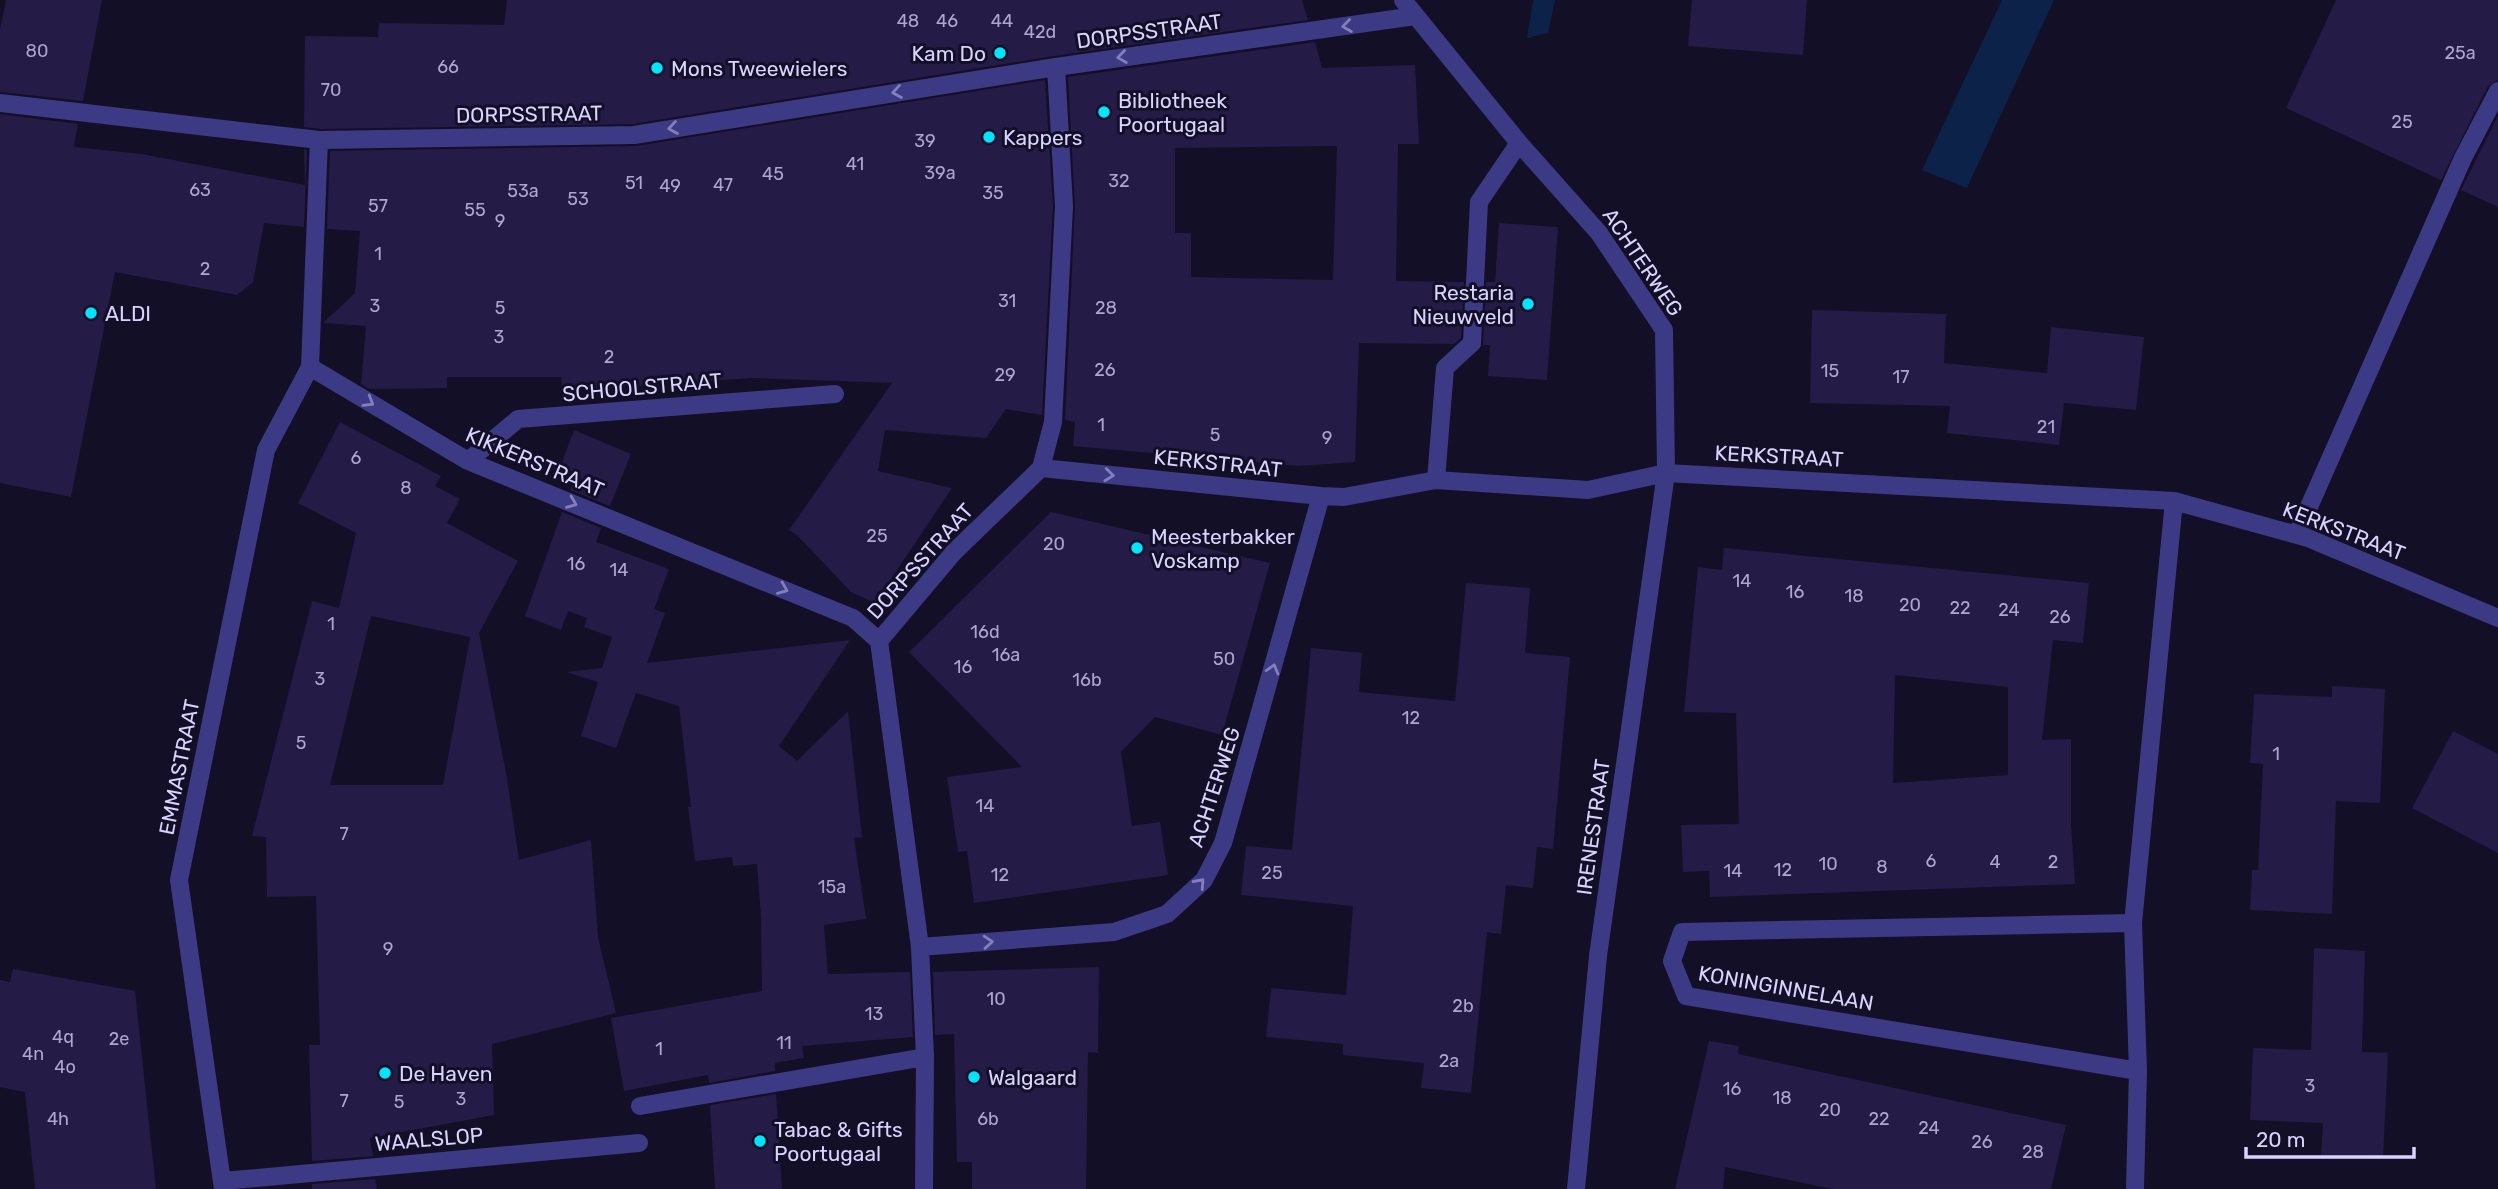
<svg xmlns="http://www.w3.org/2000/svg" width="2498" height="1189" font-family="Rubik,sans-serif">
  <rect width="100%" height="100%" fill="#130f26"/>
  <!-- water -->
  <path fill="#0c2248" d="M 1533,0 L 1555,0 L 1548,33 L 1527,38 Z
    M 2002,0 L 2054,0 L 1967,188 L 1922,170 Z"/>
  <!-- building -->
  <path fill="#241b47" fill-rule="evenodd" d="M 6,0 L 102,0 L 83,101 L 0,92 L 0,30 Z
    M 507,0 L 1302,0 L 1308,20 L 1054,56 L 633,124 L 320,129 L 304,127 L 305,36 L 378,37 L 379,23 L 504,25 Z
    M 1692,0 L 1807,0 L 1803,55 L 1688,46 Z
    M 2336,0 L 2498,0 L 2498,80 L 2488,86 L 2441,180 L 2286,108 Z
    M 1315,42 L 1322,68 L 1415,65 L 1419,144 L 1398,144 L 1396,281 L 1464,282 L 1461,338 L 1454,344 L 1359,343 L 1355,462 L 1298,466 L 1073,446 L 1075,422 L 1065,420 L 1075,207 L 1068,77 ZM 1337,146 L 1333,280 L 1191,277 L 1191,233 L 1175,233 L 1175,148 Z
    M 1045,80 L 1053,206 L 1042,415 L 1006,409 L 986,438 L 885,430 L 878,471 L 952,488 L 875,603 L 851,592 L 798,536 L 789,530 L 892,383 L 752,378 L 591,389 L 592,386 L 562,385 L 561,377 L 447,377 L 447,388 L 369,389 L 361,384 L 366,326 L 323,323 L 355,293 L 360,231 L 327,229 L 330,151 L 636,146 Z
    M 0,114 L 78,124 L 74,147 L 142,154 L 305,185 L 304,150 L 307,150 L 304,227 L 264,223 L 253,282 L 237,295 L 115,272 L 71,497 L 0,483 Z
    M 2498,116 L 2498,207 L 2461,190 Z
    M 1499,223 L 1558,227 L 1547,380 L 1488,376 L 1490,345 L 1483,345 L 1486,282 L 1495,282 Z
    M 1812,310 L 1946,314 L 1944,363 L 2047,373 L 2051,327 L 2144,337 L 2136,410 L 2064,403 L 2059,445 L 1947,433 L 1950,406 L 1810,403 Z
    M 340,422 L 441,476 L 435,486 L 460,499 L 447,523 L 518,561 L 479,633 L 507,778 L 519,860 L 591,840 L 598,937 L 616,1013 L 492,1044 L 494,1115 L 370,1138 L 373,1156 L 312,1161 L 309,1045 L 320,1045 L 316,896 L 267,897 L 266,837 L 252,836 L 312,601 L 339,608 L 356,533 L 298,503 ZM 371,616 L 470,637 L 443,785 L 330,785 Z
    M 574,430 L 631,454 L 610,506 L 570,490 L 575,477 L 559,470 Z
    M 562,512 L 601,528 L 596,542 L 669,569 L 654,609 L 665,613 L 647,663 L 850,640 L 779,746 L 797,761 L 848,711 L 862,837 L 854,838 L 866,919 L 824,925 L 828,974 L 910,972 L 913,1037 L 802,1046 L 804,1058 L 775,1063 L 775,1071 L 709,1083 L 708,1075 L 624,1091 L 611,1018 L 762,991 L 761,917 L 757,864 L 733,866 L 732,857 L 695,861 L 688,807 L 691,807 L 679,706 L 636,693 L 616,748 L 581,736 L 598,682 L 566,672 L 602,668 L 612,637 L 584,627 L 587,618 L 568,611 L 561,630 L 525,616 Z
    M 1051,512 L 1270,563 L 1222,735 L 1155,717 L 1121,752 L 1132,826 L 1160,822 L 1168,875 L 974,903 L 967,851 L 958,852 L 947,777 L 1022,767 L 909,652 Z
    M 1724,548 L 2089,583 L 2083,643 L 2053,640 L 2042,740 L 2071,739 L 2071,824 L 2075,884 L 1710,897 L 1709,871 L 1683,872 L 1681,825 L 1739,824 L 1736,713 L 1684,712 L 1698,567 L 1722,570 ZM 1895,675 L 2008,687 L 2008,775 L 1893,783 Z
    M 1466,583 L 1530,588 L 1525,653 L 1570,657 L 1553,849 L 1537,847 L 1533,888 L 1506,885 L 1501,934 L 1487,932 L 1471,1093 L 1421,1088 L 1424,1063 L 1343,1055 L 1343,1044 L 1266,1037 L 1271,988 L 1346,995 L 1353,906 L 1241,895 L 1246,846 L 1292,850 L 1311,648 L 1362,653 L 1359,692 L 1455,701 Z
    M 2332,686 L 2385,689 L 2380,803 L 2336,801 L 2332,914 L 2250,910 L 2252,870 L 2258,870 L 2263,764 L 2250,763 L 2254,694 L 2332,697 Z
    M 2453,731 L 2498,754 L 2498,853 L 2412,808 Z
    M 2314,948 L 2365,951 L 2362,1052 L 2388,1053 L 2383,1159 L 2321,1157 L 2323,1123 L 2250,1120 L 2253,1048 L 2311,1050 Z
    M 1099,967 L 1098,1053 L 1088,1052 L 1086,1189 L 972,1189 L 972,1162 L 957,1162 L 954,1034 L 935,1035 L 933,972 Z
    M 13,969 L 135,991 L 156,1189 L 35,1189 L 25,1092 L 0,1087 L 0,980 L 10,982 Z
    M 1709,1041 L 1739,1046 L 1738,1054 L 2066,1125 L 2051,1189 L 1833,1189 L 1725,1167 L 1723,1189 L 1675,1189 Z
    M 776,1094 L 782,1189 L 715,1189 L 710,1105 Z
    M 375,1179 L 377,1189 L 312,1189 L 312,1184 Z"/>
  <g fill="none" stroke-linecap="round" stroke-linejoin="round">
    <!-- lane -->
    <path stroke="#3d3a85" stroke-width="18" d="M 1472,343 L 1479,202 L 1519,143
      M 2297,534 L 2463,158 L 2498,91"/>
    <!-- street -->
    <path stroke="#3d3a85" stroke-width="18" d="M 1403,0 L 1519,143 L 1599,233 L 1664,330 L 1666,473 L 1598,956 L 1576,1189
      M 0,103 L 319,140 L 634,135 L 1056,67 L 1415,16
      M 310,367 L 468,461 L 853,618 L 879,641
      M 468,461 L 518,419 L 835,394
      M 1041,468 L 1321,496 L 1344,497 L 1436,480 L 1588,490 L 1666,473 L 2174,501 L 2308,538 L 2498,618
      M 1436,480 L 1445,368 L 1472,343
      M 2133,923 L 1682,932 L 1672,961 L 1686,996 L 2138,1071
      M 920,947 L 1114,932 L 1167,914 L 1204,880 L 1223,843 L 1321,496
      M 640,1106 L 925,1057
      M 223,1181 L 639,1143
      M 223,1189 L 179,880 L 266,450 L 310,367 L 319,140
      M 924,1189 L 925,1057 L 920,947 L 879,641 L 954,552 L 1041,468 L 1053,422 L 1064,206 L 1056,67
      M 2135,1189 L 2138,1071 L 2133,923 L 2174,501"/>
  </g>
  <!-- one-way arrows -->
  <defs><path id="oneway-chevron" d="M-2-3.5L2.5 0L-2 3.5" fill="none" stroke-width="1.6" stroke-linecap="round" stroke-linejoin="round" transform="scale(1.75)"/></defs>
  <g stroke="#837fbc">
    <use href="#oneway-chevron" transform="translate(1347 26) rotate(172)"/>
    <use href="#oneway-chevron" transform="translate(1122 57) rotate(172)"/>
    <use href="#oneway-chevron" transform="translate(897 92) rotate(171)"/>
    <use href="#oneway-chevron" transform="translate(673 128) rotate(171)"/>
    <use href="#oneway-chevron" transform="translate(369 402) rotate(31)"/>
    <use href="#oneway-chevron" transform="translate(1109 475) rotate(6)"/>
    <use href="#oneway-chevron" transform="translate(572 503) rotate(22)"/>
    <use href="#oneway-chevron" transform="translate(783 589) rotate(22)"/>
    <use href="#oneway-chevron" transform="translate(1273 669) rotate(-74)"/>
    <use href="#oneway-chevron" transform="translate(1200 883) rotate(-48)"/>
    <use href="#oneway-chevron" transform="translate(988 942) rotate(-4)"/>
  </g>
  <!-- markers -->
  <g fill="#00e5ff" stroke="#130f26" stroke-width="2.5">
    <circle cx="1000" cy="53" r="7"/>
    <circle cx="657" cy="68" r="7"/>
    <circle cx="1104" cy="112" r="7"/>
    <circle cx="989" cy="137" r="7"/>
    <circle cx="1528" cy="304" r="7"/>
    <circle cx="91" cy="313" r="7"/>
    <circle cx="1137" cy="548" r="7"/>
    <circle cx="385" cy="1073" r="7"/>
    <circle cx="974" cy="1077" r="7"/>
    <circle cx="760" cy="1141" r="7"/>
  </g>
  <g text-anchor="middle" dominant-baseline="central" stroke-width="6" stroke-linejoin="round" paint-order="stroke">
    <!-- number labels -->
    <g font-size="18" fill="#aca6d1">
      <text x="908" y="21">48</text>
      <text x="947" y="21">46</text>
      <text x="1002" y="21">44</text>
      <text x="1040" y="32">42d</text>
      <text x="37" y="51">80</text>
      <text x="2460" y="53">25a</text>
      <text x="448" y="67">66</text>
      <text x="331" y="90">70</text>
      <text x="2402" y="122">25</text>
      <text x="925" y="141">39</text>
      <text x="855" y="164">41</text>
      <text x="940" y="173">39a</text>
      <text x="773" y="174">45</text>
      <text x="1119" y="181">32</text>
      <text x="634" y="183">51</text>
      <text x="723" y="185">47</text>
      <text x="670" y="186">49</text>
      <text x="200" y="190">63</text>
      <text x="523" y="191">53a</text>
      <text x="993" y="193">35</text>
      <text x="578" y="199">53</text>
      <text x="378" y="206">57</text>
      <text x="475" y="210">55</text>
      <text x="500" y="221">9</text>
      <text x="378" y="254">1</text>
      <text x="205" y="269">2</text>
      <text x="1007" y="301">31</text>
      <text x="375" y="306">3</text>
      <text x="500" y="308">5</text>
      <text x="1106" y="308">28</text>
      <text x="499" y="337">3</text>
      <text x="609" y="357">2</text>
      <text x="1105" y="370">26</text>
      <text x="1830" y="371">15</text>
      <text x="1005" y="375">29</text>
      <text x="1901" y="377">17</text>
      <text x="1101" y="425">1</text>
      <text x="2046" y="427">21</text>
      <text x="1215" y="435">5</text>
      <text x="1327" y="438">9</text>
      <text x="356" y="458">6</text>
      <text x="406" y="488">8</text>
      <text x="877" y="536">25</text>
      <text x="1054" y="544">20</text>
      <text x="576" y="564">16</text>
      <text x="619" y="570">14</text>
      <text x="1742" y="581">14</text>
      <text x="1795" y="592">16</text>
      <text x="1854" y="596">18</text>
      <text x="1910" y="605">20</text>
      <text x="1960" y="608">22</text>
      <text x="2009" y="610">24</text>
      <text x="2060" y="617">26</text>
      <text x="331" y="624">1</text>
      <text x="985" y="632">16d</text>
      <text x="1006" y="655">16a</text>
      <text x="1224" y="659">50</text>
      <text x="963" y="667">16</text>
      <text x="320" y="679">3</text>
      <text x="1087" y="680">16b</text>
      <text x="1411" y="718">12</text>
      <text x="301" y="743">5</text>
      <text x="2276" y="754">1</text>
      <text x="985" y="806">14</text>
      <text x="344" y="834">7</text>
      <text x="1931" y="861">6</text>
      <text x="1995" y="862">4</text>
      <text x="2053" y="862">2</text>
      <text x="1828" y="864">10</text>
      <text x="1882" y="867">8</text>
      <text x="1783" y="870">12</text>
      <text x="1733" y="871">14</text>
      <text x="1272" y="873">25</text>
      <text x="1000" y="875">12</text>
      <text x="832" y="887">15a</text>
      <text x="388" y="949">9</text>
      <text x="996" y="999">10</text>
      <text x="1463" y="1006">2b</text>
      <text x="874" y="1014">13</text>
      <text x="63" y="1037">4q</text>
      <text x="119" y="1039">2e</text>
      <text x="784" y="1043">11</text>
      <text x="659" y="1049">1</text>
      <text x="33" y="1054">4n</text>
      <text x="1449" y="1061">2a</text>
      <text x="65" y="1067">4o</text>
      <text x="2310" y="1086">3</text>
      <text x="1732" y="1089">16</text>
      <text x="1782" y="1098">18</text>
      <text x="461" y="1099">3</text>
      <text x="344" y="1101">7</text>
      <text x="399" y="1102">5</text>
      <text x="1830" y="1110">20</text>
      <text x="58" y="1119">4h</text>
      <text x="988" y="1119">6b</text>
      <text x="1879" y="1119">22</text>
      <text x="1929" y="1128">24</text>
      <text x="1982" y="1142">26</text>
      <text x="2033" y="1152">28</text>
    </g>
    <!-- street labels -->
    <g font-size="21" fill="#d9d4ff" stroke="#130f26">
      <text transform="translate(1149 31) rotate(-8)">DORPSSTRAAT</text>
      <text transform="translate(529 114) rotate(-1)">DORPSSTRAAT</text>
      <text transform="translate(1643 262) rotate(56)">ACHTERWEG</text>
      <text transform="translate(642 387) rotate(-5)">SCHOOLSTRAAT</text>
      <text transform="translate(1779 456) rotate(3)">KERKSTRAAT</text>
      <text transform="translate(535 462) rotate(23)">KIKKERSTRAAT</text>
      <text transform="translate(1218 463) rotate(6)">KERKSTRAAT</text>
      <text transform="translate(2344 531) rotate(21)">KERKSTRAAT</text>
      <text transform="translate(920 561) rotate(-48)">DORPSSTRAAT</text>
      <text transform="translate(179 767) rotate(-79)">EMMASTRAAT</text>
      <text transform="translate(1214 787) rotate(-72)">ACHTERWEG</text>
      <text transform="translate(1593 827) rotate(-82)">IRENESTRAAT</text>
      <text transform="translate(1786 988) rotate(10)">KONINGINNELAAN</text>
      <text transform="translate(429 1139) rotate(-5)">WAALSLOP</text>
    </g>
    <!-- poi labels -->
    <g font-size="21" fill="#d9d4ff" stroke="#130f26" text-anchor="start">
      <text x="986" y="53" text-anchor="end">Kam Do</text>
      <text x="671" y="68">Mons Tweewielers</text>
      <text x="1118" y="100">Bibliotheek<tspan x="1118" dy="24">Poortugaal</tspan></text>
      <text x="1003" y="137">Kappers</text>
      <text x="1514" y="292" text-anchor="end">Restaria<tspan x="1514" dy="24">Nieuwveld</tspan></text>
      <text x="105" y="313">ALDI</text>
      <text x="1151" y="536">Meesterbakker<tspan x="1151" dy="24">Voskamp</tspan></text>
      <text x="399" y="1073">De Haven</text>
      <text x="988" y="1077">Walgaard</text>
      <text x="774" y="1129">Tabac &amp; Gifts<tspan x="774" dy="24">Poortugaal</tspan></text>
    </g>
  </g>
  <!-- scale -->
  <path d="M2246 1147v10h168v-10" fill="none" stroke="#d9d4ff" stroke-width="3.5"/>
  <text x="2256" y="1147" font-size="21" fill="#d9d4ff" stroke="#130f26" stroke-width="5" paint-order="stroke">20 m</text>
</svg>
